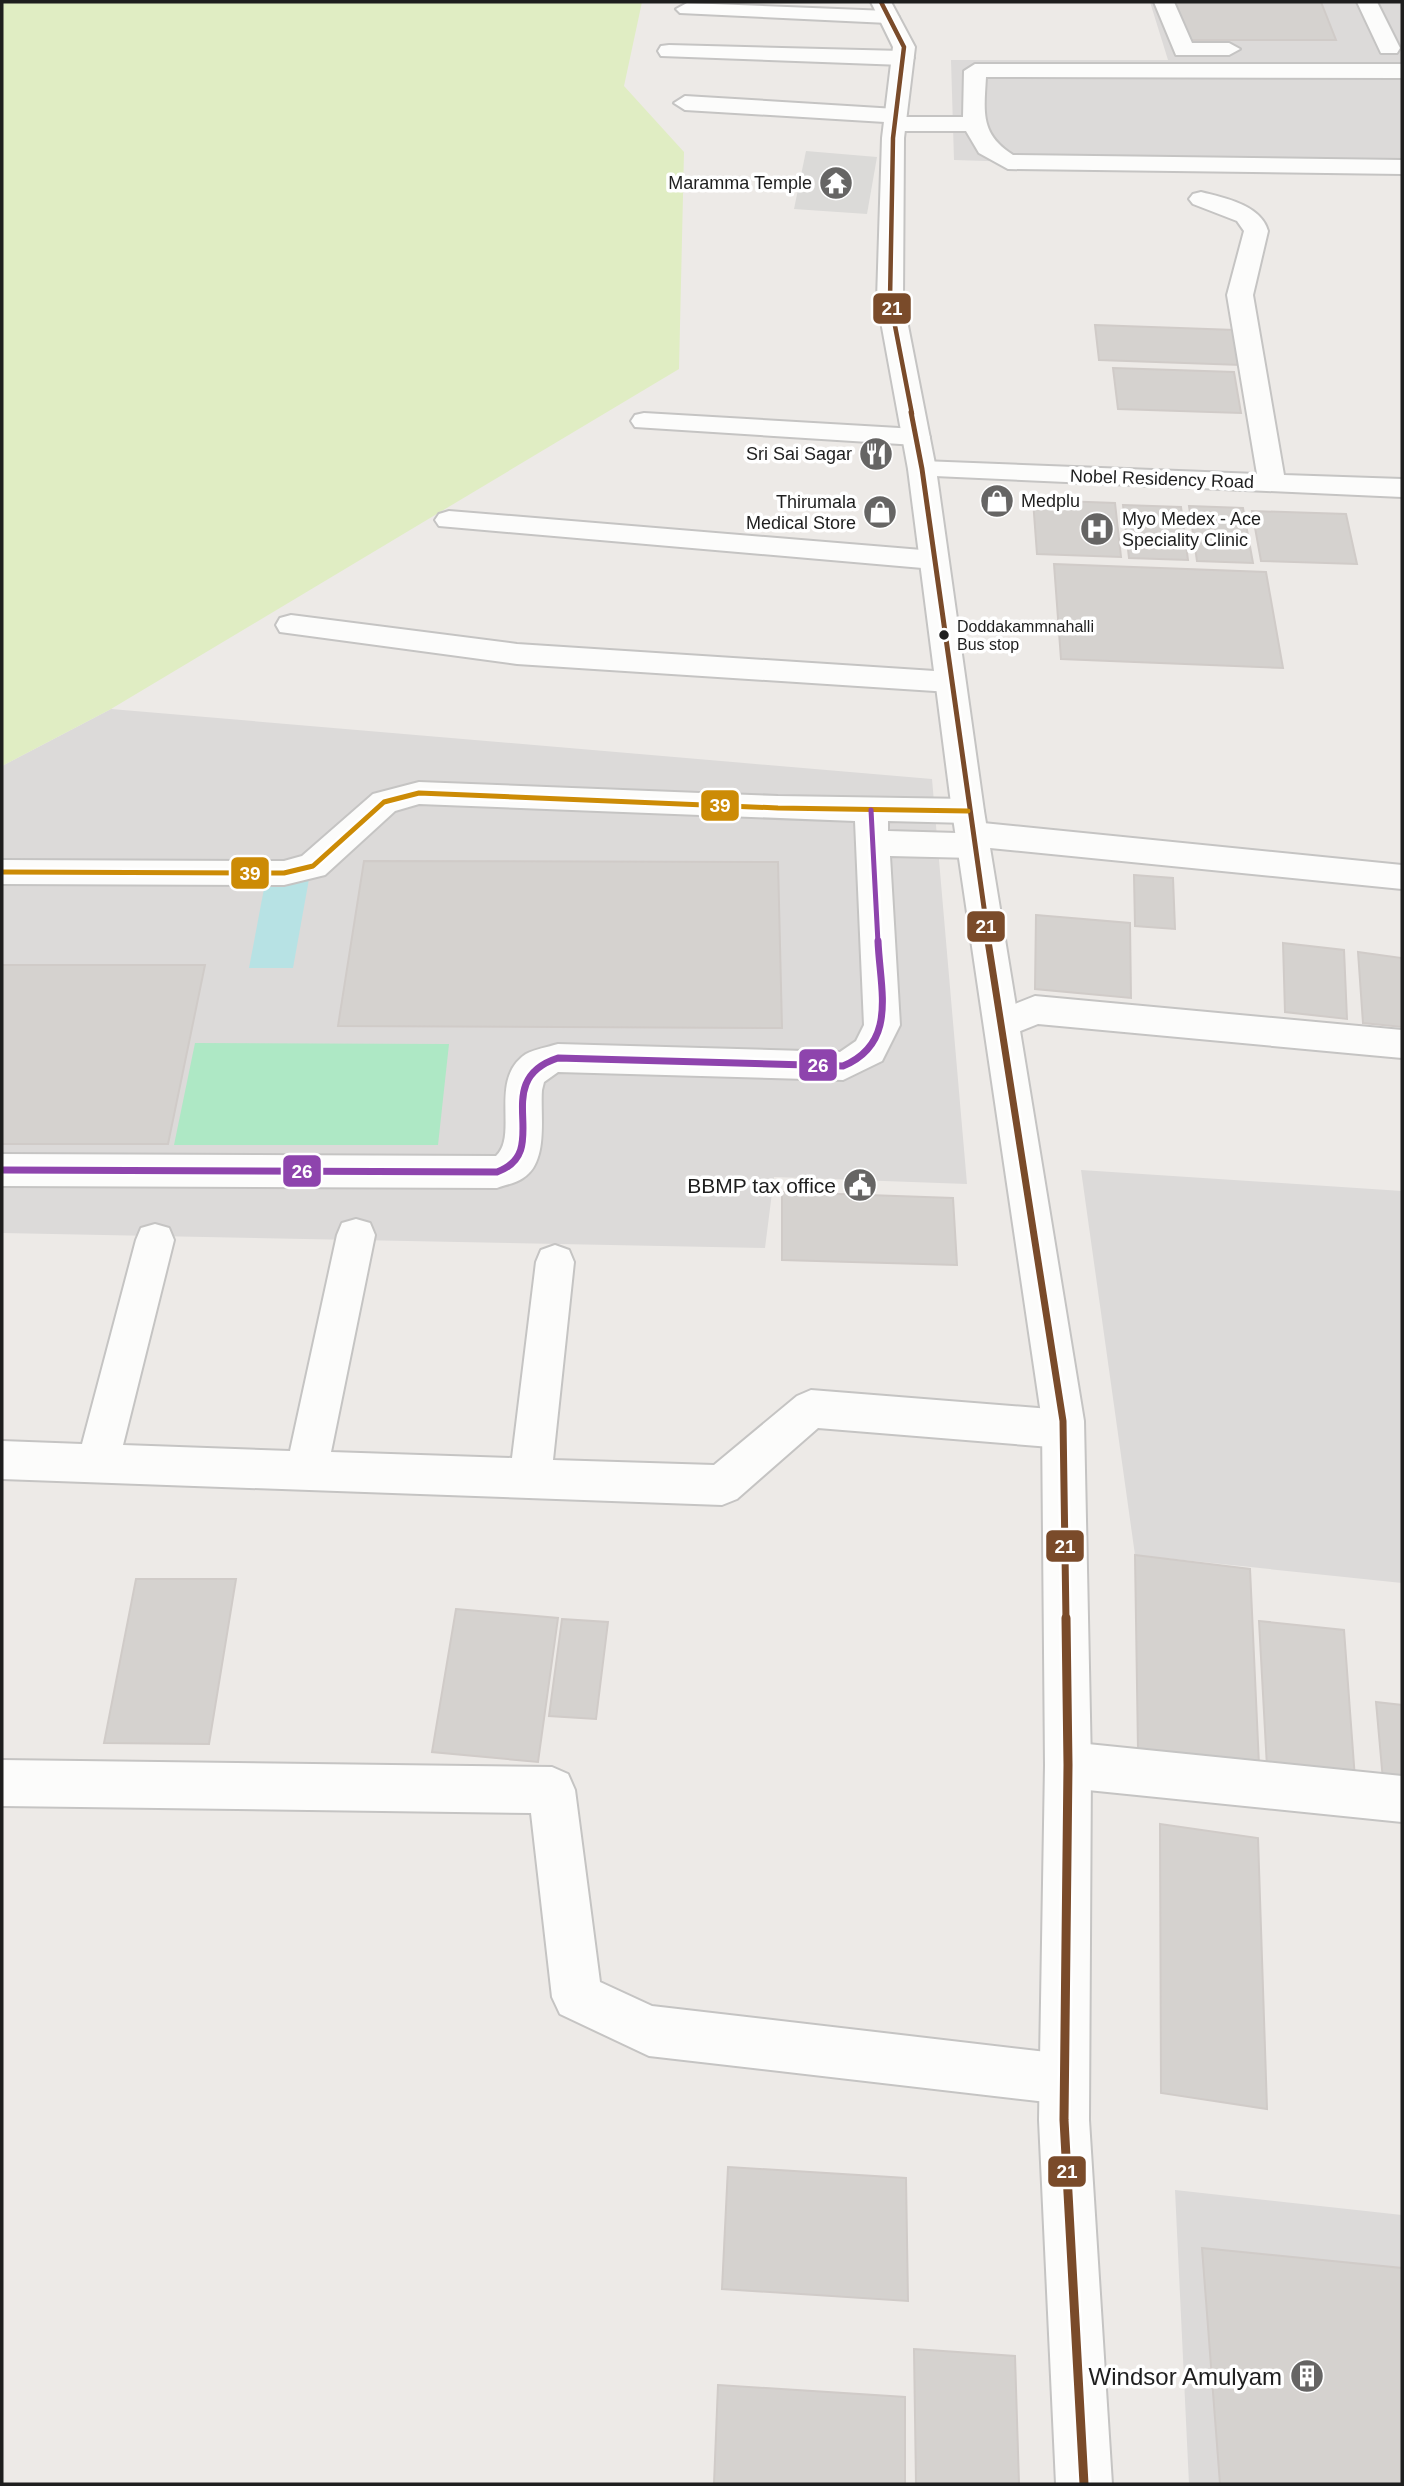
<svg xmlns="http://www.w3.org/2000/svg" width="1404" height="2486" font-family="Arial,sans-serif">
  <rect width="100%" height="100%" fill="#edeae7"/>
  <!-- residential -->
  <path fill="#dcdad9" d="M 1150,2 L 1402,2 L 1402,174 L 954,160 L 951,60 L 1168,60 Z
    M 111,709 L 932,779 L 967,1184 L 774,1177 L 765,1248 L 2,1233 L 2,766 Z
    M 1081,1170 L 1402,1191 L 1402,1583 L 1135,1555 Z
    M 1175,2190 L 1402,2215 L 1402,2484 L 1189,2484 Z"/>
  <!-- religious -->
  <path fill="#dbdad8" d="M 806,151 L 877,157 L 867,214 L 794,209 Z"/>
  <!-- grass -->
  <path fill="#e0edc3" d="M 2,2 L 642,2 L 624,86 L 684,152 L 679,369 L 111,709 L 2,766 Z"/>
  <!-- pitch -->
  <path fill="#aee8c5" d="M 195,1043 L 449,1044 L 438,1145 L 174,1145 Z"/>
  <!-- water -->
  <path fill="#b7e2e4" d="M 266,878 L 309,879 L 293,968 L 249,968 Z"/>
  <!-- building -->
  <path fill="#d5d2cf" stroke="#d0cbc8" stroke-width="2" d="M 1174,2 L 1321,2 L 1336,40 L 1186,40 Z
    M 1095,325 L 1235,330 L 1241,365 L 1099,360 Z
    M 1113,368 L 1234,372 L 1241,413 L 1118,409 Z
    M 1033,500 L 1115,503 L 1121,557 L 1037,554 Z
    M 1123,505 L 1181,507 L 1188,560 L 1129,558 Z
    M 1189,506 L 1243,508 L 1253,563 L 1197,561 Z
    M 1252,511 L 1346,514 L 1357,564 L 1261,561 Z
    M 1054,564 L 1266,572 L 1283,668 L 1061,659 Z
    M 364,861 L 778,862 L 782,1028 L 338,1026 Z
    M 1134,875 L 1173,878 L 1175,929 L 1135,926 Z
    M 1036,915 L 1130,923 L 1131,998 L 1035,989 Z
    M 1283,943 L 1344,950 L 1347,1019 L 1285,1012 Z
    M 1358,952 L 1402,958 L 1402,1027 L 1363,1023 Z
    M 2,965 L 205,965 L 168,1144 L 2,1144 Z
    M 782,1192 L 953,1198 L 957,1265 L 782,1260 Z
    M 1135,1555 L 1250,1569 L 1259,1765 L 1138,1750 Z
    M 136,1579 L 236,1579 L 209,1744 L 104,1743 Z
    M 456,1609 L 558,1618 L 538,1762 L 432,1752 Z
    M 562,1619 L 608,1622 L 596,1719 L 549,1716 Z
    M 1259,1621 L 1344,1630 L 1355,1779 L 1267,1767 Z
    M 1376,1702 L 1402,1705 L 1402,1782 L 1383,1780 Z
    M 1160,1824 L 1258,1838 L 1267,2109 L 1161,2093 Z
    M 728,2167 L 906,2178 L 908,2301 L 722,2289 Z
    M 1202,2248 L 1402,2268 L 1402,2484 L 1220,2484 Z
    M 914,2349 L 1015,2356 L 1019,2484 L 916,2484 Z
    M 718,2385 L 905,2397 L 905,2484 L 714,2484 Z"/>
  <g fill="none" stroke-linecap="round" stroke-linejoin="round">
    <!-- minor casing -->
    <g stroke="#c5c4c3" stroke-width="4">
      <path id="minor" d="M 1154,2 L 1174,2 L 1192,43 L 1229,43 L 1240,49 L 1229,55 L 1176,55 Z
        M 1357,2 L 1377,2 L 1400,48 L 1397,53 L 1381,53 Z
        M 687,3 L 888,11 L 899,17 L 888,23 L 680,13 L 676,9 Z
        M 669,45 L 903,51 L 914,58 L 903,65 L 661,56 L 658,51 L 661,46 Z
        M 975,64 L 1402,64 L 1402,78 L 986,77 C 984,113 980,134 1013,155 L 1402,160 L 1402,174 L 1008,169 L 979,153 L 966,131 L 895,131 L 887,129 L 885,122 L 685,110 L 674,103 L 685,96 L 896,109 L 904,111 L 906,117 L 963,117 L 964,71 Z
        M 1201,192 C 1225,198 1261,205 1268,231 L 1253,295 L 1284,475 L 1402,479 L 1402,497 L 912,475 L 908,469 L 912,463 L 922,461 L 1257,474 L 1227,295 L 1244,231 L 1237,221 L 1193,204 L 1189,199 L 1193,194 Z
        M 644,413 L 916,429 L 926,431 L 930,437 L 926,443 L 916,445 L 635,427 L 631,421 L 635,415 Z
        M 449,511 L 934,551 L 944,553 L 948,560 L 944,567 L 934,569 L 439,526 L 435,520 L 439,514 Z
        M 291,615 L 517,644 L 950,672 L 961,675 L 965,682 L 961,689 L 950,692 L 517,664 L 280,632 L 276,625 L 280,618 Z
        M 419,782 L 778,796 L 968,799 L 979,803 L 984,811 L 979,819 L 968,823 L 888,821 L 888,831 L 957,833 L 961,826 L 973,822 L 1402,865 L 1402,889 L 990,848 L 986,855 L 974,858 L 890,856 L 900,1025 L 882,1061 L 843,1080 L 558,1072 L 544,1082 L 542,1090 C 540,1115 549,1162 523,1178 C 516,1183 505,1185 497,1188 L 2,1186 L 2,1154 L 496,1156 C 519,1135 488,1079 526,1054 C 535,1049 548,1047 558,1044 L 840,1052 L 856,1041 L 864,1025 L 855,821 L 419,804 L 395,811 L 325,875 L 284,885 L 2,884 L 2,860 L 284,861 L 302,856 L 373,794 Z
        M 1035,996 L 1402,1030 L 1402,1058 L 1038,1024 L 1003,1038 L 990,1034 L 985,1024 L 990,1014 Z
        M 356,1219 L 370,1223 L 375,1235 L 331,1452 L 512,1458 L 536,1262 L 541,1250 L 555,1245 L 569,1250 L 574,1262 L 553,1460 L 714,1465 L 797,1396 L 811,1390 L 1063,1410 L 1078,1416 L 1084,1429 L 1078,1442 L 1063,1448 L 818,1428 L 737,1499 L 722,1505 L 2,1479 L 2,1441 L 82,1444 L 136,1240 L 141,1228 L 155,1224 L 169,1228 L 174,1240 L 123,1445 L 290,1451 L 337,1235 L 342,1223 Z
        M 1068,1742 L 1402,1776 L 1402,1822 L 1068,1788 L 1052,1781 L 1045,1765 L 1052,1749 Z
        M 2,1760 L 552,1767 L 568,1774 L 575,1790 L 600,1982 L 652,2006 L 1064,2054 L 1082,2061 L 1089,2079 L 1082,2097 L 1064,2104 L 649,2056 L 560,2014 L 552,1997 L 531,1813 L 2,1806 Z"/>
    </g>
    <!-- tertiary casing -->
    <g stroke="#c5c4c3" stroke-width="4">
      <path id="tertiary" d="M 871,2 L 891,2 L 915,47 L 904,138 L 903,300 L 936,469 L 984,811 L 1084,1421 L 1091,1765 L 1089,2120 L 1112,2484 L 1056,2484 L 1039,2120 L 1045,1765 L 1042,1421 L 952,811 L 908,469 L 877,300 L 882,138 L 893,47 Z"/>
    </g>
    <!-- minor -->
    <use href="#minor" fill="#fcfcfb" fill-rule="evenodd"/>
    <!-- tertiary -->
    <use href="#tertiary" fill="#fcfcfb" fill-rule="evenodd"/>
    <!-- bus-1-far3 casing -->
    <g stroke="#fff" stroke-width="8">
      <path id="bus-1-far3" d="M 881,2 L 904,47 L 893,138 L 890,300 L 912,414"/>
    </g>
    <!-- bus-1-far2 casing -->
    <g stroke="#fff" stroke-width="10">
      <path id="bus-1-far2" d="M 911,412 L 922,469 L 989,943"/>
    </g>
    <!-- bus-1-far1 casing -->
    <g stroke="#fff" stroke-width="12">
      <path id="bus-1-far1" d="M 988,941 L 1063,1421 L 1066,1620"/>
    </g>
    <!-- bus-1 casing -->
    <g stroke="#fff" stroke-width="14">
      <path id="bus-1" d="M 1066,1618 L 1068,1765 L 1064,2120 L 1084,2484"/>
    </g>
    <!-- bus-2 casing -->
    <g stroke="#fff" stroke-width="10">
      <path id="bus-2" d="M 2,872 L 284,873 L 313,866 L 384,802 L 419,793 L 778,808 L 968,811"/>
    </g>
    <!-- bus-3-far1 casing -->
    <g stroke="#fff" stroke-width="10">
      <path id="bus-3-far1" d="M 871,810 L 878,943"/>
    </g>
    <!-- bus-3 casing -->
    <g stroke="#fff" stroke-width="12">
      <path id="bus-3" d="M 2,1170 L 497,1172 C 555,1151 487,1081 558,1058 L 843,1066 C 898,1043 880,990 878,941"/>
    </g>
    <!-- bus-1-far3 -->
    <use href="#bus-1-far3" stroke="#7a4b2a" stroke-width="4.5"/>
    <!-- bus-1-far2 -->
    <use href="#bus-1-far2" stroke="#7a4b2a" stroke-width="5"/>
    <!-- bus-1-far1 -->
    <use href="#bus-1-far1" stroke="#7a4b2a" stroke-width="7"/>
    <!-- bus-1 -->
    <use href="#bus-1" stroke="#7a4b2a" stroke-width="9"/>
    <!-- bus-2 -->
    <use href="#bus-2" stroke="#cc8b06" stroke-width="5"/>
    <!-- bus-3-far1 -->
    <use href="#bus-3-far1" stroke="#8e44ad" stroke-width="5"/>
    <!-- bus-3 -->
    <use href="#bus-3" stroke="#8e44ad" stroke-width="7"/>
  </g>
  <!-- icons -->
  <defs>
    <g id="temple-disc" transform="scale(1.75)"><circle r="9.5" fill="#666564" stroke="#fff"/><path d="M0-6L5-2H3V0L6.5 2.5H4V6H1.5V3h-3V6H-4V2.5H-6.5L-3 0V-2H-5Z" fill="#fff"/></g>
    <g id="restaurant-disc" transform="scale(1.75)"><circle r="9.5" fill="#666564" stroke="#fff"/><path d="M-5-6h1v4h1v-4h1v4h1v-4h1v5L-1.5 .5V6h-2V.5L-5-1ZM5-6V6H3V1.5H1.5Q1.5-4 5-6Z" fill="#fff"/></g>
    <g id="shop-disc" transform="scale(1.75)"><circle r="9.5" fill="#666564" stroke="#fff"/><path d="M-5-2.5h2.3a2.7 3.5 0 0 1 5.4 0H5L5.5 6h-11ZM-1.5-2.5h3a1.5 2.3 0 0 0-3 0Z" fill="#fff"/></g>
    <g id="hospital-disc" transform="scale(1.75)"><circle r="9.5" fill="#666564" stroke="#fff"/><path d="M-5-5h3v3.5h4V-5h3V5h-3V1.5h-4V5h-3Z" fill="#fff"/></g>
    <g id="civic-disc" transform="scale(1.75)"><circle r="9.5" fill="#666564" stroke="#fff"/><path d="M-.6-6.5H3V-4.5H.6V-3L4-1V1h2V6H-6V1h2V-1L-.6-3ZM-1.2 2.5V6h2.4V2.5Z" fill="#fff"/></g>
    <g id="building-disc" transform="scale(1.75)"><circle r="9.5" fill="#666564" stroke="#fff"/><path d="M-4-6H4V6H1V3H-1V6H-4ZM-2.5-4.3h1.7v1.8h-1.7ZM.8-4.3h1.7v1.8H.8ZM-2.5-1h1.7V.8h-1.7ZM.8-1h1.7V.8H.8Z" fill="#fff"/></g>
  </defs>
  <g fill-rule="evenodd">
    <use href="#temple-disc" x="836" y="183"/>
    <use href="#restaurant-disc" x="876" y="454"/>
    <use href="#shop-disc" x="997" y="501"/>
    <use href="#shop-disc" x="880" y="512"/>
    <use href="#hospital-disc" x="1097" y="529"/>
    <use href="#civic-disc" x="860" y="1185"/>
    <use href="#building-disc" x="1307" y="2376"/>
  </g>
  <!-- markers -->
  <circle fill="#1e1e1e" stroke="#fff" stroke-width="2.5" cx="944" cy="635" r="6"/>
  <g text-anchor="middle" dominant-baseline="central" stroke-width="7" stroke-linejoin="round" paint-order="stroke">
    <!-- far-bus labels -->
    <g font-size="16" fill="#1e1e1e" stroke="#fff" text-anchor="start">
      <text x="957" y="626">Doddakammnahalli<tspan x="957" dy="18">Bus stop</tspan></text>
    </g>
    <!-- far-poi labels -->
    <g font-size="18" fill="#1e1e1e" stroke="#fff" text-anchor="end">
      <text x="812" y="183">Maramma Temple</text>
      <text x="852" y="454">Sri Sai Sagar</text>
      <text x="1021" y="501" text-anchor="start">Medplu</text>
      <text x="856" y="502">Thirumala<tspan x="856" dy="21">Medical Store</tspan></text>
      <text x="1122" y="519" text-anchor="start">Myo Medex - Ace<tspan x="1122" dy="21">Speciality Clinic</tspan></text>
    </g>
    <!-- far-street labels -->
    <g font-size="18" fill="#1e1e1e" stroke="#fff">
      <text transform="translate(1162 479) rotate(2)">Nobel Residency Road</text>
    </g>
    <!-- poi labels -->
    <g font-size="21" fill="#1e1e1e" stroke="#fff" text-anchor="end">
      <text x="836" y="1185">BBMP tax office</text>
    </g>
    <!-- near-poi labels -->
    <g font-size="24" fill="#1e1e1e" stroke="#fff" text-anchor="end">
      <text x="1282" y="2376">Windsor Amulyam</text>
    </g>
  </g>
  <g stroke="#fff" stroke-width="2.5">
    <rect x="872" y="292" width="40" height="33" rx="7" fill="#7a4b2a"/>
    <rect x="700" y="789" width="40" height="33" rx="7" fill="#cc8b06"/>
    <rect x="230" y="856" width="40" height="34" rx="7" fill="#cc8b06"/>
    <rect x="966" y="910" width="40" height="33" rx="7" fill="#7a4b2a"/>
    <rect x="798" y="1048" width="40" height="34" rx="7" fill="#8e44ad"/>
    <rect x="282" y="1154" width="40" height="34" rx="7" fill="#8e44ad"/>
    <rect x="1045" y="1529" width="40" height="34" rx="7" fill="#7a4b2a"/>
    <rect x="1047" y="2155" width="40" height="33" rx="7" fill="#7a4b2a"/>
  </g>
  <g font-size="19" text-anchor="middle" font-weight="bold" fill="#fff">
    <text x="892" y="315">21</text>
    <text x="720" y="812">39</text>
    <text x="250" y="880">39</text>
    <text x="986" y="933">21</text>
    <text x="818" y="1072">26</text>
    <text x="302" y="1178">26</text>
    <text x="1065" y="1553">21</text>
    <text x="1067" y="2178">21</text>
  </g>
  <!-- border -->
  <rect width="1404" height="2486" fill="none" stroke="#1e1e1e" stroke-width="7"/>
</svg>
